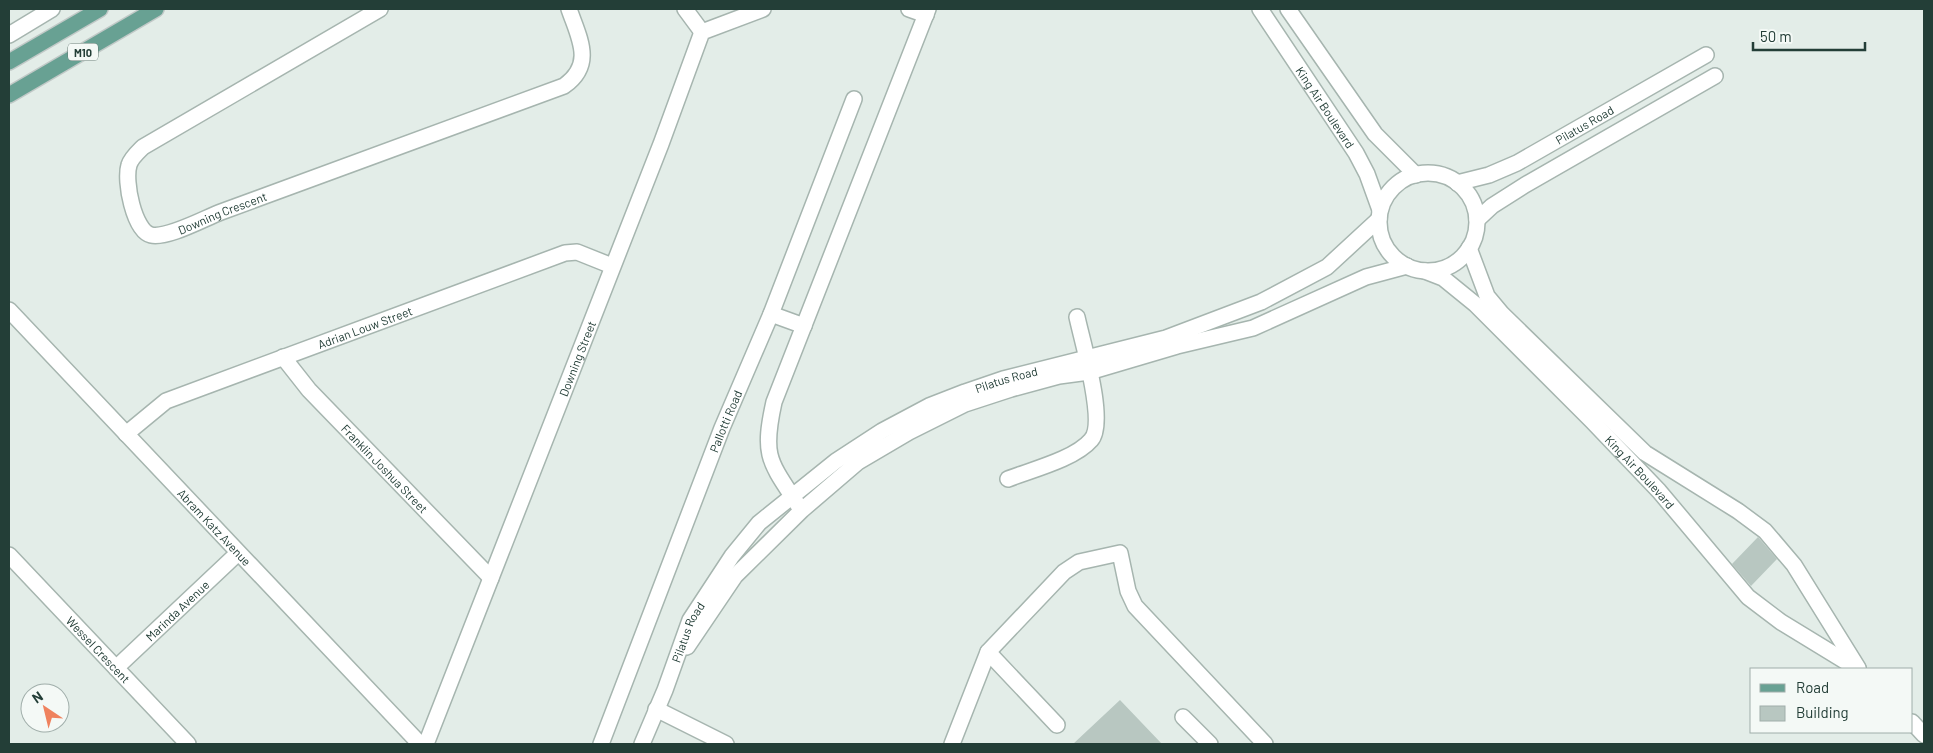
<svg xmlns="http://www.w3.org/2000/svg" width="1933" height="753" font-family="Barlow,sans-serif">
  <rect width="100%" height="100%" fill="#e3ede8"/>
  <!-- building -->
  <path fill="#b8c7c1" d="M 1758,537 L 1777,559 L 1751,586 L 1732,564 Z
    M 1120,700 L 1162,744 L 1073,744 Z"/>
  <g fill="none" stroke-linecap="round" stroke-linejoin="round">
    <!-- minor casing -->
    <g stroke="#a6b5af" stroke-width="18">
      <g id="minor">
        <path id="s1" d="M 380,9 L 143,147 C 138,152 131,158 129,165 C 124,181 134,231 151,235 C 167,239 205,218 221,212 L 564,86 C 595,64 579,38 569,9"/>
        <path d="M 685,9 L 702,32"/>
        <path d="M 909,9 L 926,15"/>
        <path id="s2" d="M 1260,9 L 1356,153 L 1367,174 L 1380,210"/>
        <path d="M 1288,9 L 1375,134 L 1416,175"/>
        <path d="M 9,35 L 52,9"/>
        <circle cx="1428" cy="222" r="49"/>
        <path id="s3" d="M 1457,183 L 1489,175 L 1517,163 L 1706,55"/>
        <path d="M 1477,220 L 1492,206 L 1525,185 L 1715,76"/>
        <path d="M 1469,248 L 1487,296 L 1502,314 L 1645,453 L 1738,511 L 1765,531 L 1794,565 L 1858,668"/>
        <path id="s4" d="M 1425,271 L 1443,278 L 1475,304 L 1592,421 L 1659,491 L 1748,597 L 1781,622 L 1858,669"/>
        <path id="s5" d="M 9,310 L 420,744"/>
        <path d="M 771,314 L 804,326"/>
        <path id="s6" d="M 283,357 L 309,390 L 491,578"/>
        <path id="s7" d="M 126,434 L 166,401 L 565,253 L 577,252 L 612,266"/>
        <path d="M 1008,479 C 1031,470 1075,459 1091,440 C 1107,423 1082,341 1077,317"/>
        <path d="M 798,505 C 769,461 762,456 774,402 L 928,9"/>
        <path id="s8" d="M 9,555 L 188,744"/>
        <path d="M 687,647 L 735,576 L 802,510 L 858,462 L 909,432 L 965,404 L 1011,389 L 1059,376 L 1089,372 L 1177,346 L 1253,328 L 1366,277 L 1407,266"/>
        <path d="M 988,652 L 1057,725"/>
        <path id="s9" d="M 116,668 L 238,553"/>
        <path d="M 656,709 L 726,744"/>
        <path d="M 1183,717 L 1210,744"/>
        <path d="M 1912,722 L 1924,735"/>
        <path id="s10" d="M 426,744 L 661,144 L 702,32 L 763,9"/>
        <path id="s11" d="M 601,744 L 722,428 L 771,314 L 854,99"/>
        <path id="s12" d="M 642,744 L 665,690 L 690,620 L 732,556 L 759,523 L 836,461 L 882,431 L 929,406 L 965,392 L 1003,379 L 1166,338 L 1261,302 L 1327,267 L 1379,219"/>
        <path d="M 952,744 L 988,652 L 1064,572 L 1079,562 L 1120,553 L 1128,591 L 1135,606 L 1265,744"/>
      </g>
    </g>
    <!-- major casing -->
    <g stroke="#c1c9c7" stroke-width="18">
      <path id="major" d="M 9,62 L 100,9
        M 9,95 L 156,9"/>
    </g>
    <!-- minor -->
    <use href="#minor" stroke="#fff" stroke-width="15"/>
    <!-- major -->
    <use href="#major" stroke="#68a193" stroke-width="15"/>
  </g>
  <g text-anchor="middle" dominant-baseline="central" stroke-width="5" stroke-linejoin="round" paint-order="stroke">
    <!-- shield labels -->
    <rect fill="#f4f9f6" stroke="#627670" stroke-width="1" x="68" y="43.5" width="30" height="17" rx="4"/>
    <g font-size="11" font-weight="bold" fill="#233e37">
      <text x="83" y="52">M10</text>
    </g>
    <!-- street labels -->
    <g font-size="12" fill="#233e37" stroke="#f4f9f6">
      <text stroke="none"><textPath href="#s2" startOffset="118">King Air Boulevard</textPath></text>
      <text stroke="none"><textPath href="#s3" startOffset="141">Pilatus Road</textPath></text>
      <text stroke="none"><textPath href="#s1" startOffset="450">Downing Crescent</textPath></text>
      <text stroke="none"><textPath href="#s7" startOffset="264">Adrian Louw Street</textPath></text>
      <text stroke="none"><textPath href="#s10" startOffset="414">Downing Street</textPath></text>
      <text stroke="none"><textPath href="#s12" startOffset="541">Pilatus Road</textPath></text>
      <text stroke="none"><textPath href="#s11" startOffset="346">Pallotti Road</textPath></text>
      <text stroke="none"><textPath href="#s6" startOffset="151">Franklin Joshua Street</textPath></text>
      <text stroke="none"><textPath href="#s4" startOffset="296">King Air Boulevard</textPath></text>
      <text stroke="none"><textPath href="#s5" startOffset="299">Abram Katz Avenue</textPath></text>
      <text stroke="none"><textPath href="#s9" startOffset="84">Marinda Avenue</textPath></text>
      <text stroke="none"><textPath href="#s12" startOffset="121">Pilatus Road</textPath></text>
      <text stroke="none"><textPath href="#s8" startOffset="130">Wessel Crescent</textPath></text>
    </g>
  </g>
  <!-- border -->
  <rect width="1933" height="753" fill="none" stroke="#233e37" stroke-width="20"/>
  <!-- legend -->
  <rect x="1750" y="668" width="162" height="65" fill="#f4f9f6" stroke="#a0aeaa"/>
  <rect x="1760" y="684" width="25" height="8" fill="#68a193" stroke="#a0aeaa"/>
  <text x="1796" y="693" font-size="15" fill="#233e37">Road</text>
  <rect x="1760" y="706" width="25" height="15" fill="#b8c7c1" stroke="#a0aeaa"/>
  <text x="1796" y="718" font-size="15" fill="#233e37">Building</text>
  <!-- north arrow -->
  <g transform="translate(45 708) rotate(325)"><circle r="24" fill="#f4f9f6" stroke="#a0aeaa"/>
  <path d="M0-4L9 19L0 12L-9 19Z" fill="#ef825e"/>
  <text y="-8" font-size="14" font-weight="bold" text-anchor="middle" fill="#233e37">N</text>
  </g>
  <!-- scale -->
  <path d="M1753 42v8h112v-8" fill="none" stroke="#233e37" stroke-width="2.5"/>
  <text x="1760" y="42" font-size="15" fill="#233e37" stroke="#f4f9f6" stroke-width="4" paint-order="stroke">50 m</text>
</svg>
